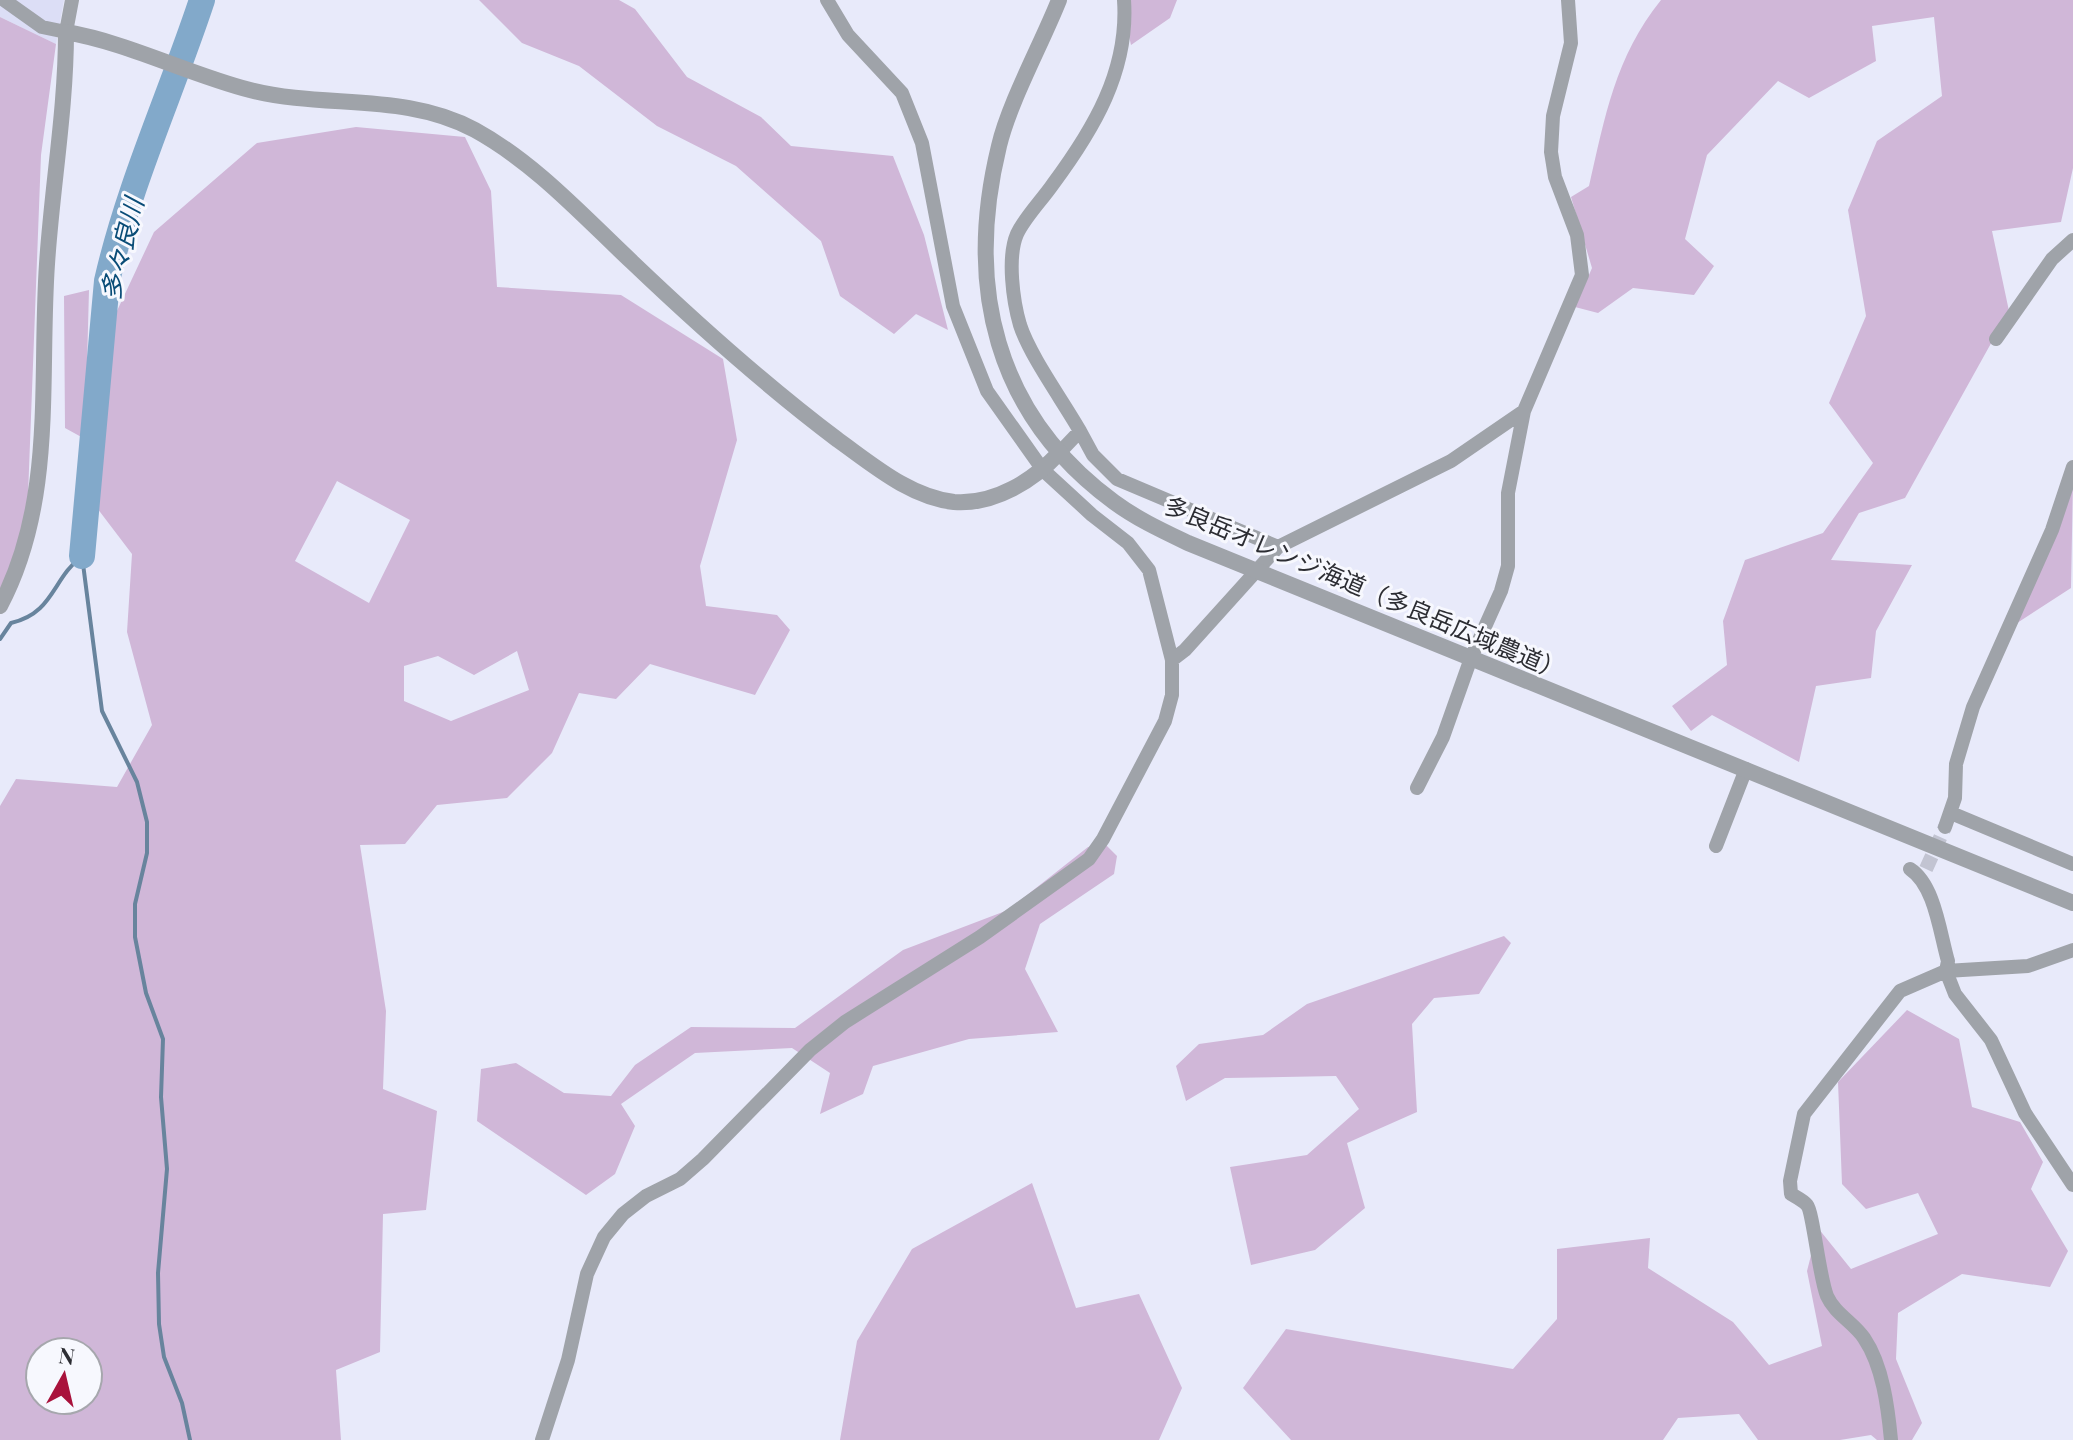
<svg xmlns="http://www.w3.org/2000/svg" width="2073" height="1440" font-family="'Playfair Display','Noto Sans JP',serif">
  <rect width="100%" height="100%" fill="#e8eafa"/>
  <!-- built -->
  <path fill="#dcdef6" d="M 0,0 L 64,0 L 56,44 L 0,17 Z"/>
  <!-- green -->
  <path fill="#d0b7d8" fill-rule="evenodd" d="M 479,0 L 619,0 L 635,9 L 687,77 L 761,117 L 791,146 L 893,156 L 924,235 L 948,330 L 916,314 L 894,334 L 840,296 L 821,241 L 736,166 L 657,126 L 579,66 L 522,43 Z
    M 1121,0 L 1177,0 L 1170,18 L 1131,45 Z
    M 1661,0 L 2073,0 L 2073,168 L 2061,222 L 1992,231 L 2009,311 L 1905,498 L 1859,513 L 1831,560 L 1912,565 L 1876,631 L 1871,678 L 1816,686 L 1799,762 L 1712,715 L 1691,731 L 1672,706 L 1727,665 L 1723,621 L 1745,560 L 1823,533 L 1873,463 L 1829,403 L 1866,316 L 1848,210 L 1877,141 L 1942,96 L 1934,17 L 1872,26 L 1876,61 L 1809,98 L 1778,81 L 1707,155 L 1685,239 L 1714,266 L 1694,295 L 1633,288 L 1598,313 L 1575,307 L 1592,268 L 1571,197 L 1589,186 C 1605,117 1615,57 1661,0 Z
    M 0,17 L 56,44 L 41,155 L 26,548 L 0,593 Z
    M 356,127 L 465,137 L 491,191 L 497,287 L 621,295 L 723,359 L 737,440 L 700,566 L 706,606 L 777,615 L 790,630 L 755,695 L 650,664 L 616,699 L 579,693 L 552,753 L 507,798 L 437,805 L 405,844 L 360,845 L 386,1011 L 383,1089 L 437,1111 L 426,1210 L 383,1214 L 380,1352 L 336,1370 L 341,1440 L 0,1440 L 0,806 L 16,779 L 117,787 L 152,725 L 127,632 L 132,554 L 94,504 L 116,313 L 154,232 L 257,143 ZM 337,481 L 410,520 L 369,603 L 295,561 ZM 517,651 L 529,690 L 451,721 L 404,701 L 404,666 L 438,656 L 474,675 ZM 40,1352 L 88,1352 L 88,1400 L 40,1400 Z
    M 89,290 L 85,439 L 65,428 L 64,296 Z
    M 2073,480 L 2071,588 L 2014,625 Z
    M 1105,844 L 1117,856 L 1114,874 L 1040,924 L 1025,969 L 1058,1032 L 969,1039 L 873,1066 L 863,1094 L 820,1114 L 830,1073 L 792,1048 L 695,1053 L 621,1104 L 635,1126 L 615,1174 L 586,1195 L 477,1121 L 481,1069 L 516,1063 L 564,1093 L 611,1096 L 635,1065 L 691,1027 L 795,1028 L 903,950 L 1008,910 L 1088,847 Z
    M 1504,936 L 1511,943 L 1479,994 L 1434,998 L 1412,1024 L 1417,1112 L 1347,1143 L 1365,1208 L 1315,1250 L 1251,1265 L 1230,1167 L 1307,1155 L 1359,1109 L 1336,1076 L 1225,1078 L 1186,1101 L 1176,1066 L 1199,1044 L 1263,1035 L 1307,1004 Z
    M 1907,1010 L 1959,1039 L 1972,1107 L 2020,1122 L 2043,1162 L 2031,1189 L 2068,1251 L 2050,1287 L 1962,1274 L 1898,1313 L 1896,1359 L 1922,1423 L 1912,1440 L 1877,1440 L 1871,1435 L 1840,1440 L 1758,1440 L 1739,1414 L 1678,1418 L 1663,1440 L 1291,1440 L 1243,1388 L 1286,1329 L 1513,1369 L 1557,1319 L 1557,1249 L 1650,1238 L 1648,1268 L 1733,1322 L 1769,1365 L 1822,1346 L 1807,1271 L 1818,1228 L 1851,1269 L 1938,1234 L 1918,1193 L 1866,1209 L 1842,1184 L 1838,1082 Z
    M 1032,1183 L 1076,1308 L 1139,1294 L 1182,1388 L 1159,1440 L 840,1440 L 857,1341 L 912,1249 Z"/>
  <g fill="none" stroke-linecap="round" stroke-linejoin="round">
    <!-- stream -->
    <path stroke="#68849d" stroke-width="4" d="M 82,556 L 102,711 L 137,782 L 147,822 L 147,853 L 135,904 L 135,937 L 146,993 L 163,1039 L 161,1097 L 167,1169 L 158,1273 L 159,1324 L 164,1357 L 182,1403 L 190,1440
      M 0,639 L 11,623 C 54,613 52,579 82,556"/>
    <!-- river -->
    <path stroke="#82a9ca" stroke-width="26" d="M 82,556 L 107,281 C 129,184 171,94 202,0"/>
    <!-- minor-tunnel -->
    <path stroke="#c2c4d2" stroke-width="14" stroke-dasharray="14 7" stroke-linecap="butt" d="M 1926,869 L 1945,827"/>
    <!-- minor -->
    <path stroke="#9fa3a9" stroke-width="14" d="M 4,0 L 42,27 L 66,32 L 72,0
      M 1996,339 L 2052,259 L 2073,240
      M 1080,431 C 1063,401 1030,356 1020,325 C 1013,301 1007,257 1017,234 C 1025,217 1042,200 1053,184 C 1093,130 1129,71 1124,0
      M 1060,452 L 1080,431 L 1093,455 L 1117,479 L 1278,547
      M 1172,660 L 1185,650 L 1278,547 L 1451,461 L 1524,411
      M 1417,788 L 1443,737 L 1471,658 L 1501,591 L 1508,566 L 1508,493 L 1524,411 L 1582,275 L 1577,235 L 1555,177 L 1551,152 L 1553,116 L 1571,43 L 1568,0
      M 1951,813 L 2073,864
      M 1945,827 L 1955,798 L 1956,764 L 1973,707 L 2052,530 L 2073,467
      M 1716,846 L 1746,769
      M 1910,869 C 1935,885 1940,934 1948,961 L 1946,971 L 1955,994 L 1991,1040 L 2025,1113 L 2073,1185
      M 542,1440 L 568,1360 L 587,1274 L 604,1237 L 623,1214 L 646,1196 L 680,1179 L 703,1159 L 810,1050 L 845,1022 L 980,937 L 1089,859 L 1103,839 L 1165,721 L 1172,695 L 1172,660 L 1149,570 L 1128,543 L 1092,515 L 1043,470 L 987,391 L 953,306 L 922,143 L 902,93 L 848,35 L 827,0
      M 1891,1440 C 1888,1408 1883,1366 1864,1338 C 1853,1322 1835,1314 1827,1296 C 1819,1276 1813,1212 1807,1205 C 1804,1201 1796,1197 1791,1194 L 1790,1181 L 1804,1114 L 1900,991 L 1946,971 L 2028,966 L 2073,950"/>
    <!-- tertiary -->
    <path stroke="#9fa3a9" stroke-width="16" d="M 1059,0 C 1042,43 1009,103 999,146 C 965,285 994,414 1114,502 C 1137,519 1163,531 1188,543 L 2073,903
      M 0,606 C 56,500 39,380 47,264 C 52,187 66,110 66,32 C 129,43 188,74 250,90 C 325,109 405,92 475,130 C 535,163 583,216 632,262 C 698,325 765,385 838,440 C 873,465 910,497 954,502 C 995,505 1034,480 1060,452"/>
  </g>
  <g text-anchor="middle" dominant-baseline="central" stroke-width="6" stroke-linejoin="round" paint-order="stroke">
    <!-- street labels -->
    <g font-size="24" fill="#2c2d33" stroke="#f7f8fe">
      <text transform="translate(1365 587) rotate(23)">多良岳オレンジ海道（多良岳広域農道）</text>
    </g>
    <!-- water labels -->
    <g font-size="26" font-style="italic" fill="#094c77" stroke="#f7f8fe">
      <text transform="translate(121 249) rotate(-76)">多々良川</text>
    </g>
  </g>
  <!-- north arrow -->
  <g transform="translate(64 1376) rotate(8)"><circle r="38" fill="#f7f8fe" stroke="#a6a7ad" stroke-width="2"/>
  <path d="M0-6L14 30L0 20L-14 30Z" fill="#a9123c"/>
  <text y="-12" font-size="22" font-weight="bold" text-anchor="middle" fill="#2c2d33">N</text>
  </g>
</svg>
